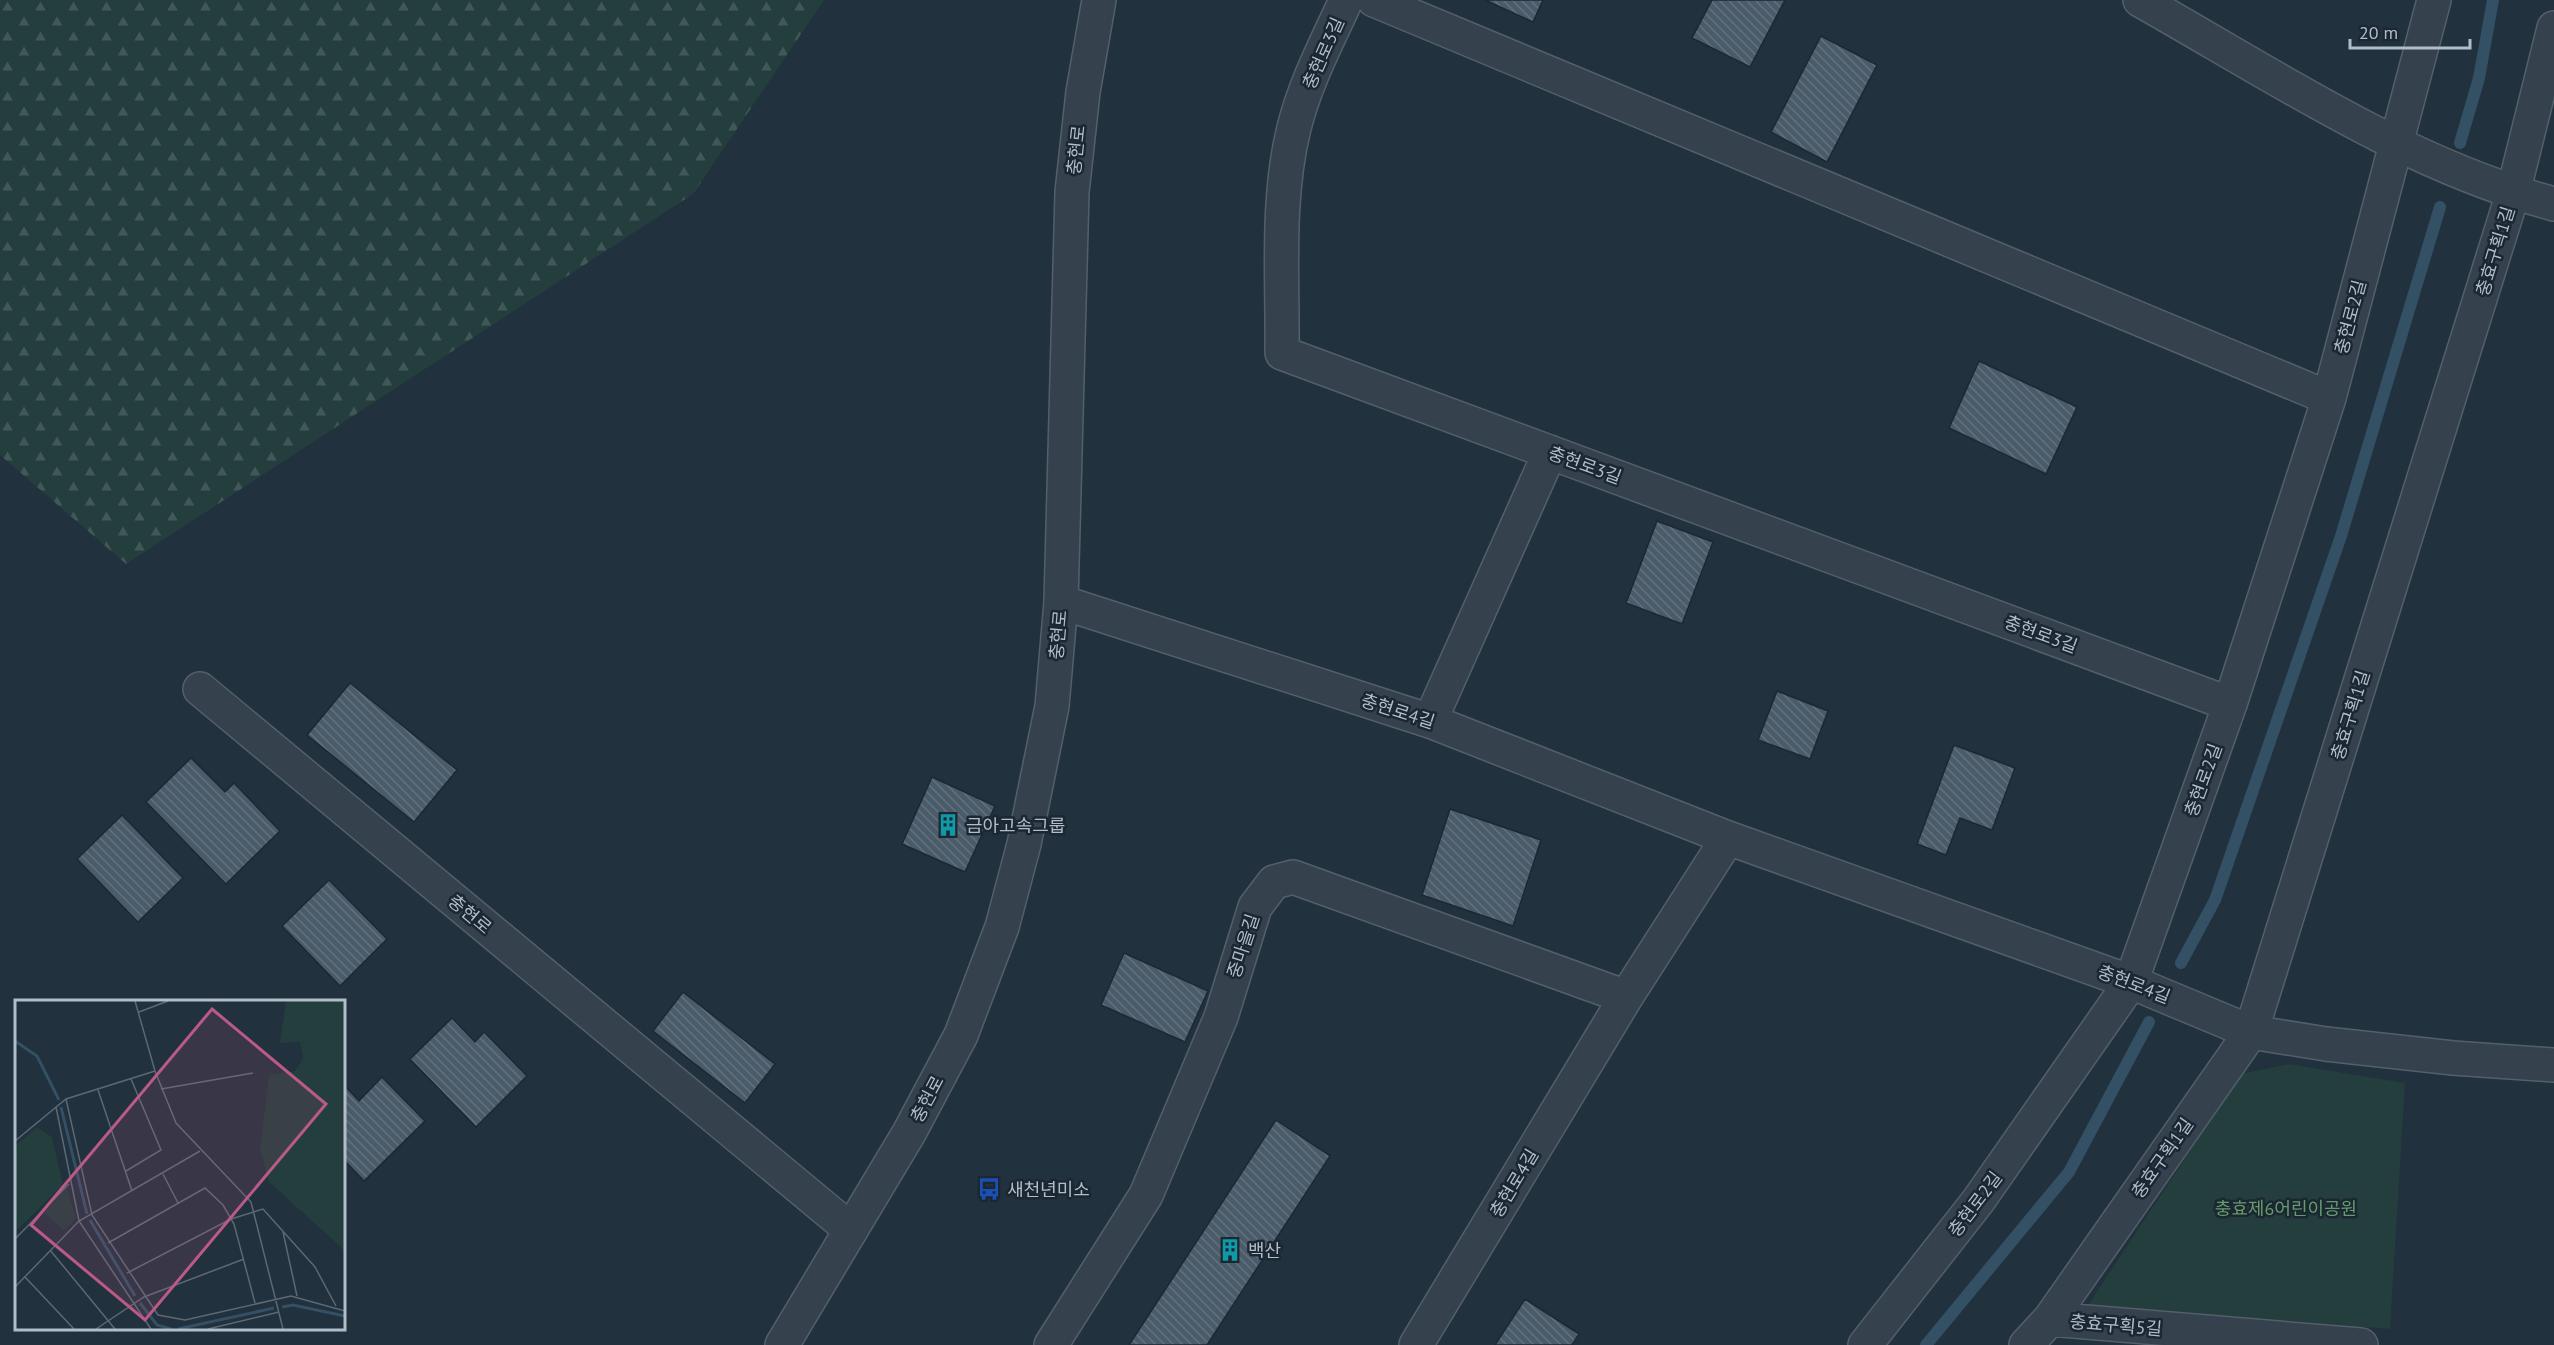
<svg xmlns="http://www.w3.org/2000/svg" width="2554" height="1345" font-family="'PT Sans','Noto Sans KR',sans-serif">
  <defs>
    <pattern id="forest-firs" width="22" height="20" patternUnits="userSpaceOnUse" patternTransform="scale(1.5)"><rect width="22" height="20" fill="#233e3d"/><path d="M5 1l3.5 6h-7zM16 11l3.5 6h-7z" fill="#415858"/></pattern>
    <pattern id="building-back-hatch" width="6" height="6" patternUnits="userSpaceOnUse" patternTransform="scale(1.5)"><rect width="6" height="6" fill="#4a5b69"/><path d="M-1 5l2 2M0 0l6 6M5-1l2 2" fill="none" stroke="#62717d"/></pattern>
  </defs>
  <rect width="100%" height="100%" fill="#21313d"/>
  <!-- forest -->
  <path fill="url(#forest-firs)" d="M 0,0 L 824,0 L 693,194 L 126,564 L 0,455 Z"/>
  <!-- park -->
  <path fill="#233e3d" d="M 2289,1064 L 2405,1083 L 2390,1329 L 2088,1305 L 2241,1074 Z"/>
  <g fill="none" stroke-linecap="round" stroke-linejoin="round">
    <!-- stream -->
    <path stroke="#345065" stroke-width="12" d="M 2460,143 L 2479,78 L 2493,0
      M 2181,963 L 2215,900 L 2341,536 L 2440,207
      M 1926,1345 L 2069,1172 L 2149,1022"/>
  </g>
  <!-- building -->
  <path fill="url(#building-back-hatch)" stroke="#1c2934" stroke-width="1.5" d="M 1485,0 L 1543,0 L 1533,22 Z
    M 1712,0 L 1785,0 L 1750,67 L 1692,38 Z
    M 1821,36 L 1877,65 L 1827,162 L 1771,132 Z
    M 1979,361 L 2077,407 L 2046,474 L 1949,428 Z
    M 1657,521 L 1713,542 L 1682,624 L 1626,603 Z
    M 350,683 L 457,770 L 414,822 L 307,735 Z
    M 1777,691 L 1828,711 L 1810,759 L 1758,740 Z
    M 1954,745 L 2015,768 L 1992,830 L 1960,818 L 1946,855 L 1917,844 Z
    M 191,758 L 225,792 L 234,783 L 280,831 L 226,884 L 146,802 Z
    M 932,777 L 995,806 L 965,872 L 902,844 Z
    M 1450,809 L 1541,840 L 1513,926 L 1422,895 Z
    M 122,815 L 183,878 L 138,922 L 77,859 Z
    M 329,880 L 387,939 L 340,986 L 282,926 Z
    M 1124,953 L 1208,991 L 1185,1042 L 1101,1005 Z
    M 683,992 L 775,1064 L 745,1103 L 653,1031 Z
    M 452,1018 L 475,1042 L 484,1032 L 527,1076 L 476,1127 L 410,1059 Z
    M 382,1077 L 425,1121 L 364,1181 L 344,1160 L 344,1085 L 359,1101 Z
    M 1276,1120 L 1330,1156 L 1207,1345 L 1129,1345 Z
    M 1525,1299 L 1579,1334 L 1572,1345 L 1495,1345 Z"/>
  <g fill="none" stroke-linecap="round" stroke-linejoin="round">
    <!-- minor casing -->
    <g stroke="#53606b" stroke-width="36">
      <path id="minor" d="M 1346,0 C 1327,42 1305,83 1294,128 C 1276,200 1283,279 1282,353 L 2230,704
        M 1374,0 L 2329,398
        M 2140,0 C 2273,75 2405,164 2554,204
        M 1061,602 L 1430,721 L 1728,838 L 2131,982 L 2251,1032 L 2326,1044 L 2453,1058 L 2554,1065
        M 200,689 L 851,1230
        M 1430,721 L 1550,452
        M 2050,1319 L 2361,1345
        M 1051,1345 L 1146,1195 L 1221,1017 L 1255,907 L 1274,882 L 1293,877 L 1626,997
        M 1416,1345 L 1626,997 L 1728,838
        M 1865,1345 L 1978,1201 L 2131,982 L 2230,704 L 2329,398 L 2434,0
        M 2026,1345 L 2050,1319 L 2251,1032 L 2513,193 L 2554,28"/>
    </g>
    <!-- tertiary casing -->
    <g stroke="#53606b" stroke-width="36">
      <path id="tertiary" d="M 782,1345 L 909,1133 L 961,1035 L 1002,927 L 1024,844 L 1052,706 L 1061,602 L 1072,192 L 1083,92 L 1099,0"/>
    </g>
    <!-- minor -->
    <use href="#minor" stroke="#35424d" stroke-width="33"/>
    <!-- tertiary -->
    <use href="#tertiary" stroke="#35424d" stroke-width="33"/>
  </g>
  <!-- icons -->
  <defs>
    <g id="building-bare" transform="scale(1.8)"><path d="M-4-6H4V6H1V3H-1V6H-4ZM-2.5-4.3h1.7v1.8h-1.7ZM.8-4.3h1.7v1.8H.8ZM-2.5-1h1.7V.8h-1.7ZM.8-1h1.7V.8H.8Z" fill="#0f9aa8" stroke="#1b2732" stroke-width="2.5" paint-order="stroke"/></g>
    <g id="bus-bare" transform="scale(1.8)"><path d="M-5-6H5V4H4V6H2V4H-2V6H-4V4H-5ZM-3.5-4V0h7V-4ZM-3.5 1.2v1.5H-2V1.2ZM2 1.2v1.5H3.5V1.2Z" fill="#1a4fb4" stroke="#1b2732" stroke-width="2.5" paint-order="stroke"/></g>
  </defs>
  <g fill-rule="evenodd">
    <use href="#building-bare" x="948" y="825"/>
    <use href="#bus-bare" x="989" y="1189"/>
    <use href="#building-bare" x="1230" y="1250"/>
  </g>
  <g text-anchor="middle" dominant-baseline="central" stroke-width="5" stroke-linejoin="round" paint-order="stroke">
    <!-- street labels -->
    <g font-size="18" fill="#b1bdc9" stroke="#1b2732">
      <text transform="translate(1323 53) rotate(-66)">충현로3길</text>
      <text transform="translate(1076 150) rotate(-84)">충현로</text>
      <text transform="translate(2495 251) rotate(-73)">충효구획1길</text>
      <text transform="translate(2350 317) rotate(-75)">충현로2길</text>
      <text transform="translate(1585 465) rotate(20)">충현로3길</text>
      <text transform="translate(2041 634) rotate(20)">충현로3길</text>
      <text transform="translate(1058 635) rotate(-85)">충현로</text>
      <text transform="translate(1398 711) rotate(18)">충현로4길</text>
      <text transform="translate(2350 715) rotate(-73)">충효구획1길</text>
      <text transform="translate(2203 780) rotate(-70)">충현로2길</text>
      <text transform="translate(470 914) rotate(40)">충현로</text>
      <text transform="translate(1243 946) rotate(-72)">중마을길</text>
      <text transform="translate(2134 984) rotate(21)">충현로4길</text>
      <text transform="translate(927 1099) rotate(-62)">충현로</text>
      <text transform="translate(2162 1158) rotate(-55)">충효구획1길</text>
      <text transform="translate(1514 1183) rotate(-59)">충현로4길</text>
      <text transform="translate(1975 1204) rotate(-53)">충현로2길</text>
      <text transform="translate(2116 1325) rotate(5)">충효구획5길</text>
    </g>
    <!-- poi labels -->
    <g font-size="18" fill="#b1bdc9" stroke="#1b2732" text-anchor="start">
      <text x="966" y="825">금아고속그룹</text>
      <text x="1007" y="1189">새천년미소</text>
      <text x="1248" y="1250">백산</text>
    </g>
    <!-- park labels -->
    <g font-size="18" fill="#669b6b" stroke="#1b2732">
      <text x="2286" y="1208">충효제6어린이공원</text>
    </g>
  </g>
  <!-- overview -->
  <g transform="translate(15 1000)">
    <rect width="330" height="330" fill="#21313d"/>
    <path d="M 271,1 L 330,1 L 330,255 L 327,248 L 254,182 L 245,149 L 254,75 L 280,71 L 288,59 L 285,42 L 265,43 Z" fill="#233e3d"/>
    <path d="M 296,1 L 330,1 L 330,118 L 311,100 L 298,56 L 294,35 L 302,9 L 293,7 ZM 22,127 L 37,137 L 48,185 L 0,232 L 0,146 ZM 52,188 L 61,218 L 49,231 L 29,212 Z" fill="#233e3d"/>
    <path fill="none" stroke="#345065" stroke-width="3" d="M 0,41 L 22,56 L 44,100M 46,107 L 72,214M 75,220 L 120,296M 125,303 L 142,325 L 156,329M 267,307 L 278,305 L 330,316M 163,329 L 259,308"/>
    <path fill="none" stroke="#5b6975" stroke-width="1.5" d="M 120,1 L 140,71 L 161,123 L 236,202 L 268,329M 124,12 L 153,1M 146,89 L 238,73M 83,90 L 117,191M 51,99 L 77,215 L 143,315 L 170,320 L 276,296 L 330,311M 41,107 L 64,221 L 136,329M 0,141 L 51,99 L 140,71M 111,171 L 146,150 L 116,79M 148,174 L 163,203M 268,232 L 282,296M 0,239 L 54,184M 93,243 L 190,188 L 208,205 L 219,224 L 240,303M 35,250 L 100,329M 112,273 L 216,219 L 248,209 L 300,267 L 321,306M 10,277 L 59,329M 0,287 L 64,221 L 185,151M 81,329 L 129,297 L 229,259M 193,329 L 264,312"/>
    <path fill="#bb5a87" fill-opacity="0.15" stroke="#bb5a87" stroke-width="3" d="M 197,9 L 311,104 L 130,320 L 16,225 Z"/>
    <rect width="330" height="330" fill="none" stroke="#b1bdc9" stroke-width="3"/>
  </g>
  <!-- scale -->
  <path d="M2350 39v9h120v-9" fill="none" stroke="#b1bdc9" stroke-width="3"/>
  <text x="2359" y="39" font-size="18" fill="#b1bdc9" stroke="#1b2732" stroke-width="4.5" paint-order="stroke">20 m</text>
</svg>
